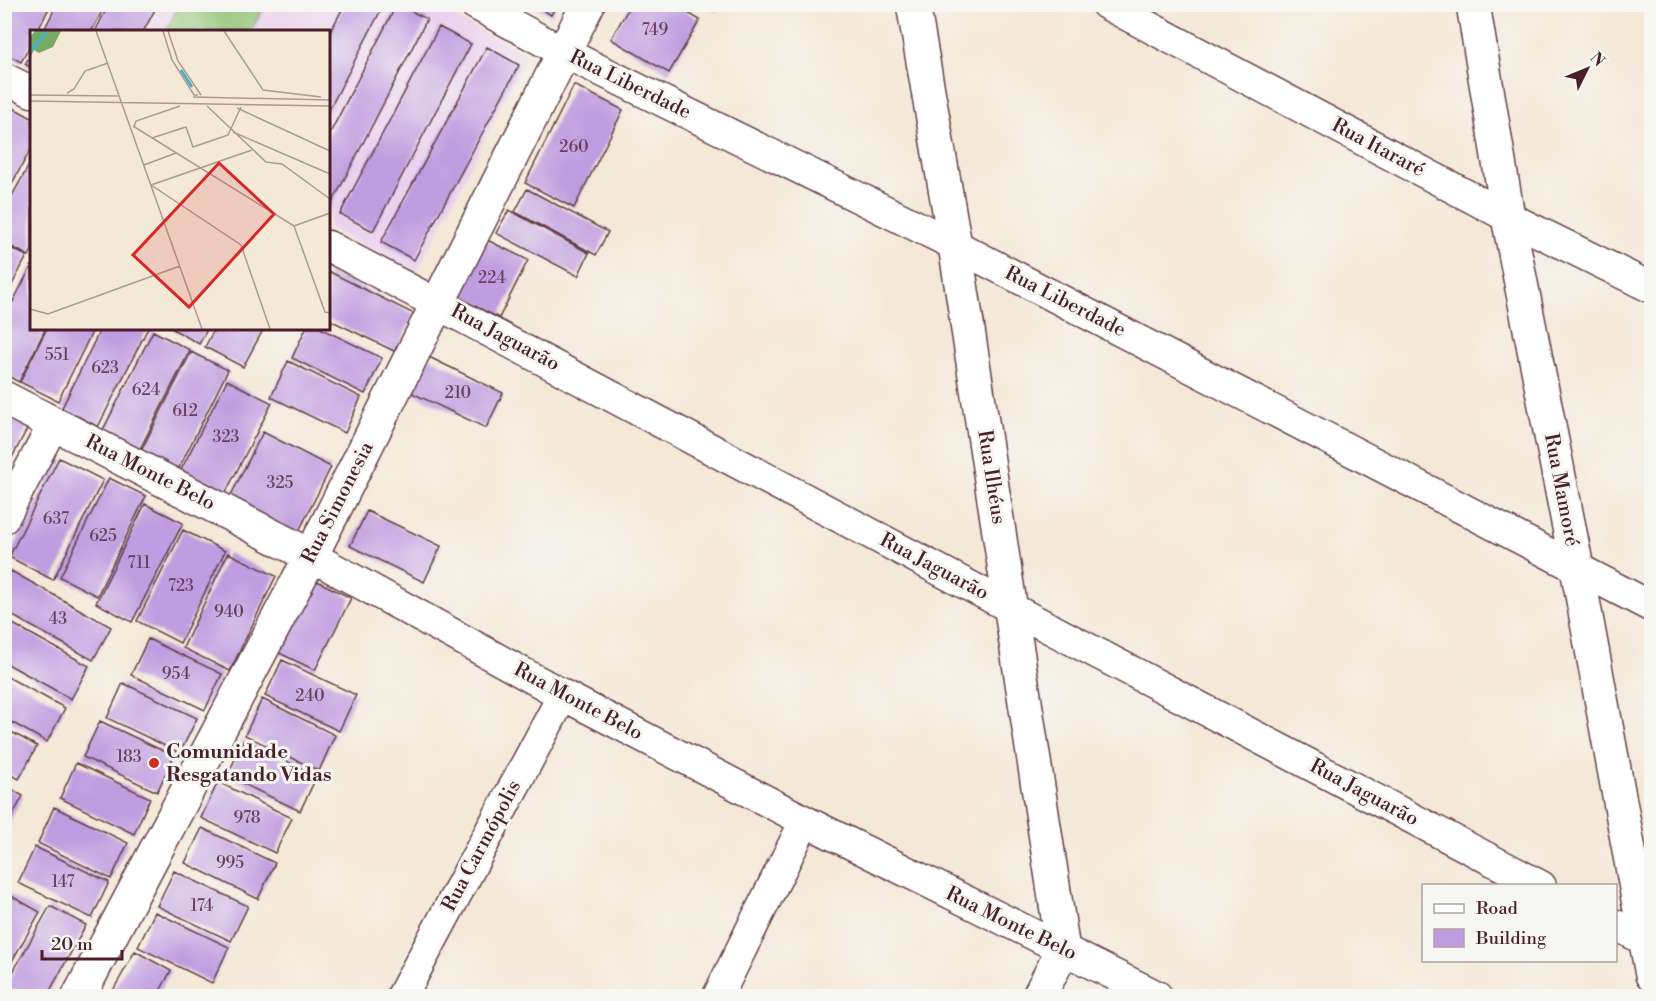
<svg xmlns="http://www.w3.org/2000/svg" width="1656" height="1001" font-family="'Libre Bodoni',serif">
  <rect width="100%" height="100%" fill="#f6f6f2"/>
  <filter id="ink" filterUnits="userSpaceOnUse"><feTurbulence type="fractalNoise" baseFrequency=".0167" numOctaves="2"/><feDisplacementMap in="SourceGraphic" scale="12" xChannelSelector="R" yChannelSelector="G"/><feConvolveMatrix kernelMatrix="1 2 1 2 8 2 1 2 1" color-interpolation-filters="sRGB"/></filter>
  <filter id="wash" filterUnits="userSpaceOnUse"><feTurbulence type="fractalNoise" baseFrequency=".008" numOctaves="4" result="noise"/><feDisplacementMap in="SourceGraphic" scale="24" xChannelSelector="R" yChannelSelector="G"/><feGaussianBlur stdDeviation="1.35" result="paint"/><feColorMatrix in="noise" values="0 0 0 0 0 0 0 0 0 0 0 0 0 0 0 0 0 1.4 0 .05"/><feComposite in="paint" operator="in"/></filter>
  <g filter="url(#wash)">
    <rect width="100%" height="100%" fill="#f4e8d7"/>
    <!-- built -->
    <path fill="#ead1ed" d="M 161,5 L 433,5 L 527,55 L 416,274 L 329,228 L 328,32 L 147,32 Z"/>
    <!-- green -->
    <path fill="#91c374" stroke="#6e7150" stroke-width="1.5" d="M 179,5 L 179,4 L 265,5 L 251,31 L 166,31 Z"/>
    <g id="blocks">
      <!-- building -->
      <path fill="#c09ce0" d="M 4,4 L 51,4 L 37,32 L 32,32 L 32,42 L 21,62 L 4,53 Z
        M 57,4 L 106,4 L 91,32 L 43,32 Z
        M 109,4 L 158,4 L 143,32 L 95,32 Z
        M 345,4 L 384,4 L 328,112 L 328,36 Z
        M 397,4 L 427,19 L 328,211 L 328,137 Z
        M 532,4 L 557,4 L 551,15 Z
        M 631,4 L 673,4 L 700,20 L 669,73 L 611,39 Z
        M 701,4 L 718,4 L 715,11 Z
        M 439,27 L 471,44 L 373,231 L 340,214 Z
        M 487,47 L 519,65 L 414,260 L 381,242 Z
        M 32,53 L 32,68 L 25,64 Z
        M 574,85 L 623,110 L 574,208 L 525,183 Z
        M 6,104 L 32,118 L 32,147 L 4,198 Z
        M 32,160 L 32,250 L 29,256 L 4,243 L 4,210 Z
        M 527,189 L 608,232 L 596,255 L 515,212 Z
        M 509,210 L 589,253 L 578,276 L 496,233 Z
        M 485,239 L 528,260 L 499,318 L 456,297 Z
        M 4,245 L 27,256 L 4,300 Z
        M 32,265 L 32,328 L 46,328 L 19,382 L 4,374 L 4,319 Z
        M 328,271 L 414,314 L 396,352 L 328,319 Z
        M 47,328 L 94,328 L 58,401 L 20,382 Z
        M 101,328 L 148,328 L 98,427 L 62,408 Z
        M 171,328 L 208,328 L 199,344 Z
        M 215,328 L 264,328 L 243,367 L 205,347 Z
        M 306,328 L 320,328 L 382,358 L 365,394 L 292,358 Z
        M 153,331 L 190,350 L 140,449 L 103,430 Z
        M 191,352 L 228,370 L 178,470 L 141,451 Z
        M 429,357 L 503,393 L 486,428 L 412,393 Z
        M 288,361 L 361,397 L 345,433 L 271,397 Z
        M 227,380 L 272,403 L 225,494 L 181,470 Z
        M 4,415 L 28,427 L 4,473 Z
        M 263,432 L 331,467 L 297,535 L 229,499 Z
        M 59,458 L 103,480 L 53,580 L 9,557 Z
        M 109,478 L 146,496 L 97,596 L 60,577 Z
        M 145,504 L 183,523 L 132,622 L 96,603 Z
        M 367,511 L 441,546 L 424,582 L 350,546 Z
        M 183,530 L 225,551 L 180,643 L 137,621 Z
        M 228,553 L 276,576 L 230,671 L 183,648 Z
        M 11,571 L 111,627 L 93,660 L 4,611 L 4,582 Z
        M 315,580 L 351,598 L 315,670 L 279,653 Z
        M 4,619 L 89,666 L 71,699 L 4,662 Z
        M 148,639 L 222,674 L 205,710 L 131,675 Z
        M 282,660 L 356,695 L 339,731 L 265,696 Z
        M 4,675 L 65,708 L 47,742 L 4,718 Z
        M 123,683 L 197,718 L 180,753 L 107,718 Z
        M 262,699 L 335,735 L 319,771 L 245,735 Z
        M 100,721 L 174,756 L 157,792 L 83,757 Z
        M 4,728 L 37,746 L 19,779 L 4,771 Z
        M 244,740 L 317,776 L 300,811 L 227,776 Z
        M 76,763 L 150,798 L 134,834 L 60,798 Z
        M 218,782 L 292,818 L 275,853 L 201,818 Z
        M 5,785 L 23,796 L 5,829 Z
        M 54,807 L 128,843 L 111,879 L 38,843 Z
        M 202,828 L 275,863 L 258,899 L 185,863 Z
        M 35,847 L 109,882 L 92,918 L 18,883 Z
        M 174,871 L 248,906 L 231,941 L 157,906 Z
        M 4,892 L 40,912 L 4,975 Z
        M 50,906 L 86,925 L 47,996 L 4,996 L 4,988 Z
        M 155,912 L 229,947 L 212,983 L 138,947 Z
        M 135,951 L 171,971 L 157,996 L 110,996 Z"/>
    </g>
  </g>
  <g filter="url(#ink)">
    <use href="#blocks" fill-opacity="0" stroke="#643d45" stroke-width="1.5"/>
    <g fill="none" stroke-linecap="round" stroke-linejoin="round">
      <!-- street casing -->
      <g stroke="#643d45" stroke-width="33">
        <path id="street" d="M 475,4 L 563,52 L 955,245 L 1652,607
          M 1106,4 L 1508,217 L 1652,288
          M 4,78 L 32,92
          M 328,246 L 1011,608 L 1541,886
          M 4,518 L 54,423
          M 311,556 L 563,695 L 805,821 L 1157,996
          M 1616,925 L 1652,944
          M 402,996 L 563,695
          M 718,996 L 805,821"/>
      </g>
      <!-- secondary casing -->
      <g stroke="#643d45" stroke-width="36">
        <path id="secondary" d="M 913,4 L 955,245 L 1063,950 L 1039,996
          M 1473,4 L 1508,217 L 1577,568 L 1652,975
          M 4,398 L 311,556
          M 79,996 L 311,556 L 588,4"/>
      </g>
      <!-- street -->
      <use href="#street" stroke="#fff" stroke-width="30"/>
      <!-- secondary -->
      <use href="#secondary" stroke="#fff" stroke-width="33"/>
    </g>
  </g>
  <!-- markers -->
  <circle fill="#c8321e" stroke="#f6f6f2" stroke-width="2" cx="154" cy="763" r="6"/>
  <g text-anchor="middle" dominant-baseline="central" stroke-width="6" stroke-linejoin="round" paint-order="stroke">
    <!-- number labels -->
    <g font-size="16" fill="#683e58">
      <text x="655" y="30">749</text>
      <text x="574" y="147">260</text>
      <text x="492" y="278">224</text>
      <text x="57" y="355">551</text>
      <text x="105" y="368">623</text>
      <text x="146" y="390">624</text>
      <text x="458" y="393">210</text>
      <text x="185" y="411">612</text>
      <text x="226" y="437">323</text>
      <text x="280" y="483">325</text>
      <text x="56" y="519">637</text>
      <text x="103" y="536">625</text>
      <text x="139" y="563">711</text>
      <text x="181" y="586">723</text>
      <text x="229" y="612">940</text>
      <text x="58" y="619">43</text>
      <text x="176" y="674">954</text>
      <text x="310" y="696">240</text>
      <text x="129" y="757">183</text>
      <text x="247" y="818">978</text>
      <text x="230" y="863">995</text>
      <text x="63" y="882">147</text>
      <text x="202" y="906">174</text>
    </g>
    <!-- street labels -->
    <g font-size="20" fill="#4a1f2b" stroke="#f6f6f2">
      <text transform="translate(630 85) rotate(26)">Rua Liberdade</text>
      <text transform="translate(1378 148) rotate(28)">Rua Itararé</text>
      <text transform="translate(1065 302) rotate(27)">Rua Liberdade</text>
      <text transform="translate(505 338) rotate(28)">Rua Jaguarão</text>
      <text transform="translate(150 473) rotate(27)">Rua Monte Belo</text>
      <text transform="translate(991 477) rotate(81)">Rua Ilhéus</text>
      <text transform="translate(1561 490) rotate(79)">Rua Mamoré</text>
      <text transform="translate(338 503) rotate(-63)">Rua Simonesia</text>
      <text transform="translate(934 567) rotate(28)">Rua Jaguarão</text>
      <text transform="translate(578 702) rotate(28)">Rua Monte Belo</text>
      <text transform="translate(1364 793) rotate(28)">Rua Jaguarão</text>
      <text transform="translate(482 846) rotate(-62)">Rua Carmópolis</text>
      <text transform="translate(1011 924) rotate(26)">Rua Monte Belo</text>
    </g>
    <!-- poi labels -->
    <g font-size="20" font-weight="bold" fill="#4a1f2b" stroke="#f6f6f2" text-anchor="start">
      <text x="166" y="752">Comunidade<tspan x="166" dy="23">Resgatando Vidas</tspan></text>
    </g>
  </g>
  <!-- overview -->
  <g transform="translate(30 30)">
    <rect width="300" height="300" fill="#f4e8d7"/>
    <path d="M 5,1 L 31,1 L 23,17 L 9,23 L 4,20 L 0,28 L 0,7 Z" fill="#74a966"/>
    <path fill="none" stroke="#46b1c5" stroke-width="3" d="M 0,22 L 17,1M 151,40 L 162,57"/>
    <path fill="none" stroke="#b09892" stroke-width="1.5" d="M 66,1 L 172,299M 133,1 L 142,30 L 164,65 L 168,65M 138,1 L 148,31 L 171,65M 194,1 L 233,60 L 291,67M 37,63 L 44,59 L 55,41 L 78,33M 0,65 L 88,66M 163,67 L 300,70M 0,71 L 300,76M 177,76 L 236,132 L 252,134 L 300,169M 207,78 L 300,121M 103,96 L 264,196M 104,97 L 106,91 L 150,76M 203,102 L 300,144M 122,108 L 156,97 L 163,117 L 198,105 L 211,77M 114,135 L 146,123M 121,155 L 211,215 L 240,299M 121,155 L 222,120M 264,196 L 295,282 L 300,283M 264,196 L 300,183M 0,279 L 18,284 L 150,236"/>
    <path fill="#d62828" fill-opacity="0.15" stroke="#d62828" stroke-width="3" d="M 189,133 L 244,184 L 159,277 L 103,225 Z"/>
    <rect width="300" height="300" fill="none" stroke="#4a1f2b" stroke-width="3"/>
  </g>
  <!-- margin -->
  <rect width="1656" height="1001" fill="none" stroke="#f6f6f2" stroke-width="24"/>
  <!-- legend -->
  <rect x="1422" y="884" width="195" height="78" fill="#f6f6f2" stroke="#b1a0a2" stroke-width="1.5"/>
  <rect x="1434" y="904" width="30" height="9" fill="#ffffff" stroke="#b1a0a2" stroke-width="1.5"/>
  <text x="1476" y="914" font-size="18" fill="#4a1f2b">Road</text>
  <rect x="1434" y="929" width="30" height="18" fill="#c09ce0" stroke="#b1a0a2" stroke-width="1.5"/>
  <text x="1476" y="944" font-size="18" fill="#4a1f2b">Building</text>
  <!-- north arrow -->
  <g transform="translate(1587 69) rotate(47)" stroke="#f6f6f2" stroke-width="4.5" paint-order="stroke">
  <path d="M0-4.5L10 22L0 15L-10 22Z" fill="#4a1f2b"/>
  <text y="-9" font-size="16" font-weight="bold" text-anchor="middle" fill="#4a1f2b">N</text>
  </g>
  <!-- scale -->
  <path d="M42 950v9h80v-9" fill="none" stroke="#4a1f2b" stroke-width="3"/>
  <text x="51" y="950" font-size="18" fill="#4a1f2b" stroke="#f6f6f2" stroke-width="4.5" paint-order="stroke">20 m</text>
</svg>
